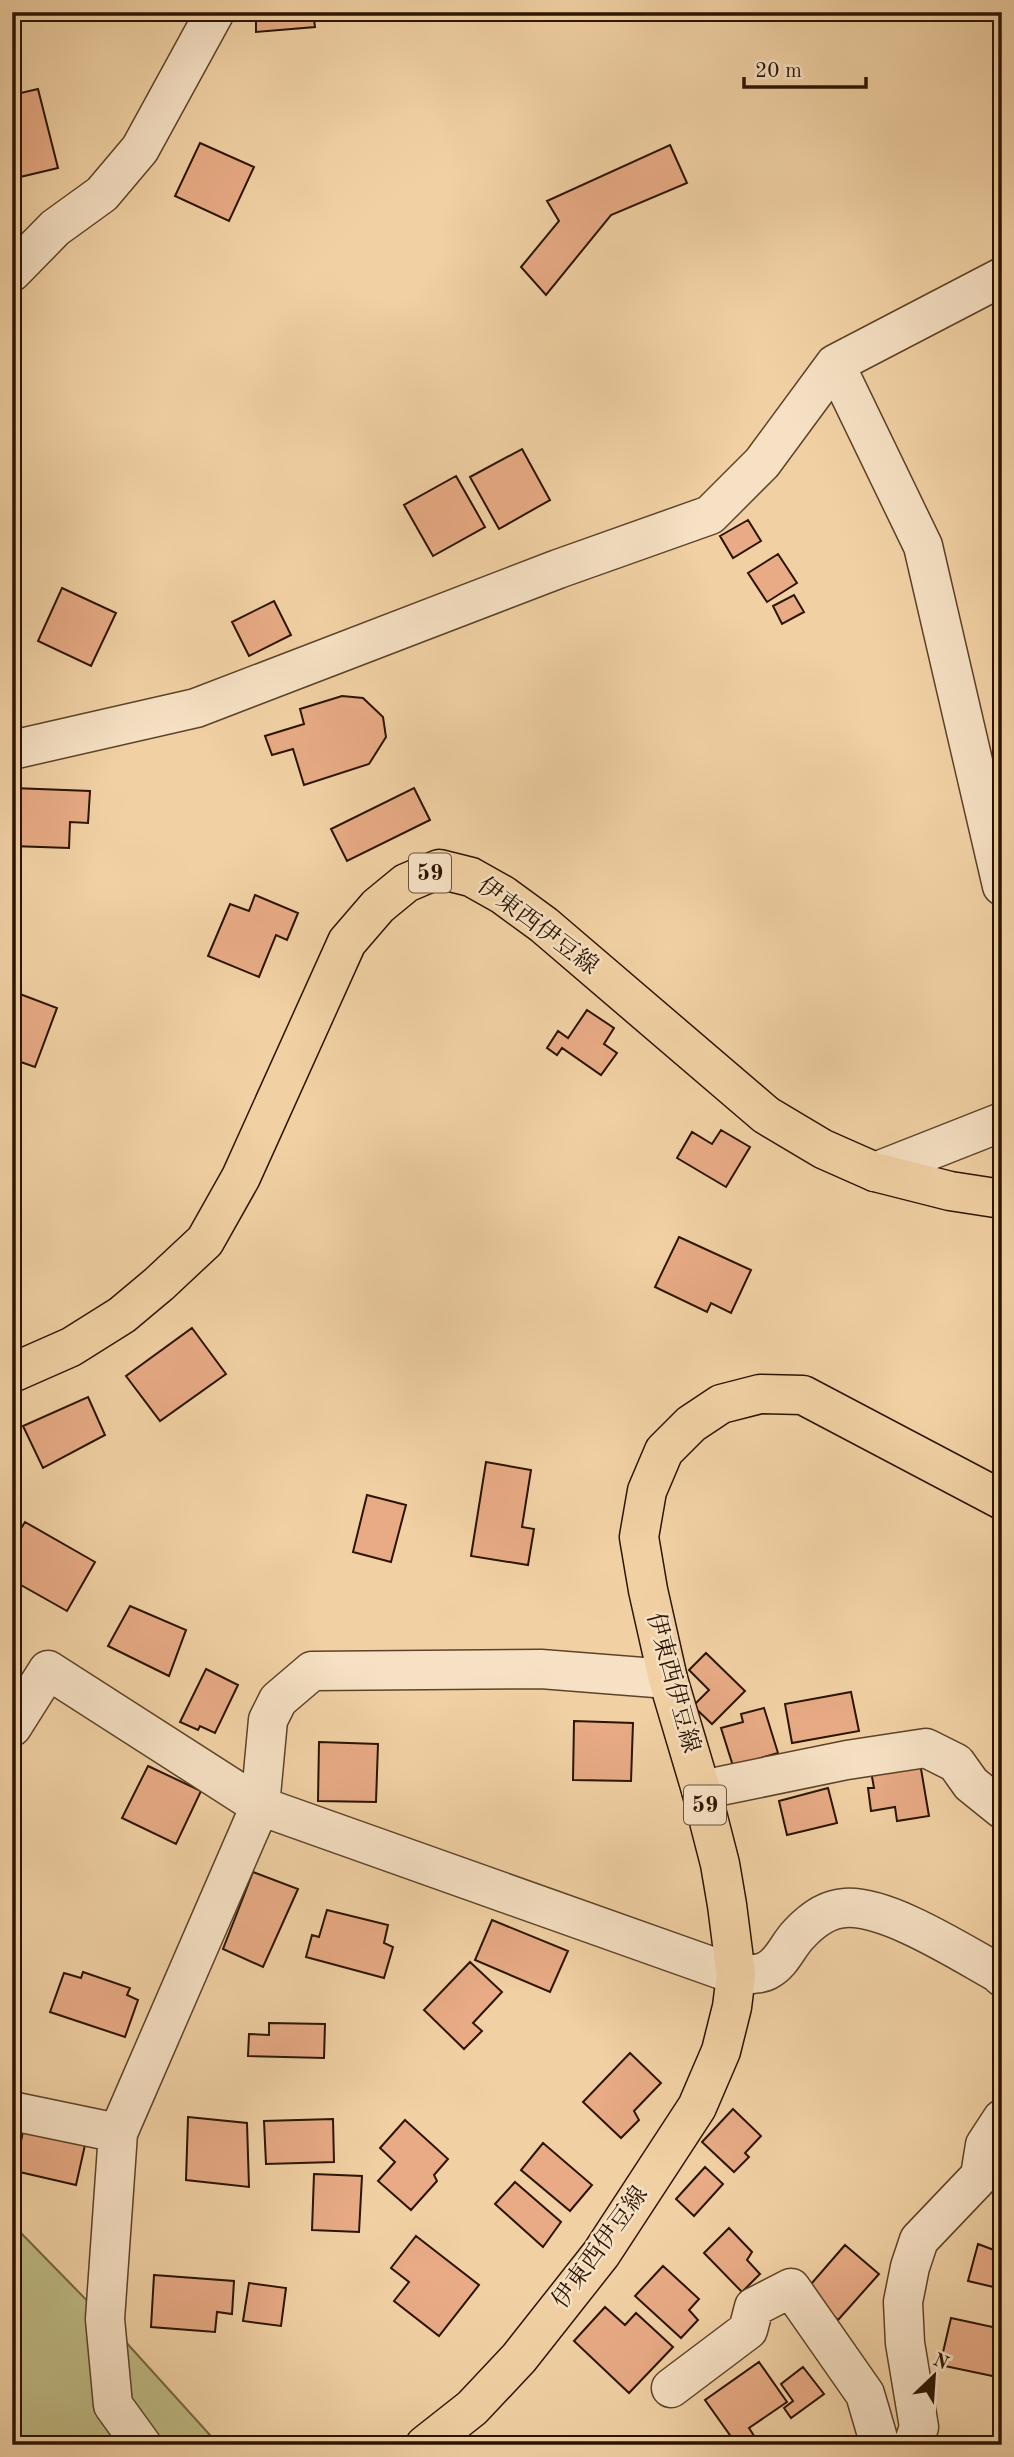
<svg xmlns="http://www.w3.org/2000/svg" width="1014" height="2457" font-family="'Old Standard TT','Noto Serif JP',serif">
  <rect width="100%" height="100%" fill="#f1d1a4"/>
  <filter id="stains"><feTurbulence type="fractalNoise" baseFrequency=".00286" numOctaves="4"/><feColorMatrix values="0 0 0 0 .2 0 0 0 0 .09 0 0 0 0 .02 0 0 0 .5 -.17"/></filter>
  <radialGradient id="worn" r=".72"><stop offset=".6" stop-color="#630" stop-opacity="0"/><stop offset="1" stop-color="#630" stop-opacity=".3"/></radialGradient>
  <!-- green -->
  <path fill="#beba83" stroke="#746742" stroke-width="2" d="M 20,2232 L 105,2319 L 219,2445 L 12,2445 L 12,2237 Z"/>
  <!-- building -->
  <path fill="#e8ab85" stroke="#2b1400" stroke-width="2" d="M 256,12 L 313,12 L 315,27 L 256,32 Z
    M 38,89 L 58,168 L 20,177 L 12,148 L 12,95 Z
    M 200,143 L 254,167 L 229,221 L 175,196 Z
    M 670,145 L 687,183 L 611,215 L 546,295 L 521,267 L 559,221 L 547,201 Z
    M 522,449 L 550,500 L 499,529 L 470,477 Z
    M 456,476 L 485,527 L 433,556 L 404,505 Z
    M 748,520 L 761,541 L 733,558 L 720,536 Z
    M 778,554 L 797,583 L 767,602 L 748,573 Z
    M 62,588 L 116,613 L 91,666 L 38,641 Z
    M 794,595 L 804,612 L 782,624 L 773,606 Z
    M 274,601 L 291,635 L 249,656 L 232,622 Z
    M 342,696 L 363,698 L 383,717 L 386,737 L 369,764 L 304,785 L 293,749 L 272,755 L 265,736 L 304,724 L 300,709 Z
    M 13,788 L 90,791 L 88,823 L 70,822 L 69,848 L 12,846 Z
    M 414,788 L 430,820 L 347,861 L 331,829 Z
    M 255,895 L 298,913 L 287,940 L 276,935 L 259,977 L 208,956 L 230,904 L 249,911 Z
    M 12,991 L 57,1008 L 35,1067 L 12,1059 Z
    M 587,1010 L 614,1028 L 604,1044 L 617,1053 L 601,1075 L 562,1048 L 557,1055 L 547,1048 L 558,1031 L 568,1038 Z
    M 721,1130 L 750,1147 L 726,1187 L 677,1158 L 692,1132 L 712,1144 Z
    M 679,1237 L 751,1270 L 731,1313 L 711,1303 L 707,1312 L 655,1287 Z
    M 192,1328 L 226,1374 L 160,1421 L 126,1376 Z
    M 88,1397 L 105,1435 L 43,1468 L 23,1426 Z
    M 486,1462 L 531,1470 L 522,1527 L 534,1529 L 528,1565 L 471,1556 Z
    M 367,1495 L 406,1505 L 391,1562 L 353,1552 Z
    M 25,1522 L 95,1562 L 67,1611 L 12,1580 L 12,1543 Z
    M 130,1606 L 186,1630 L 169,1676 L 108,1646 Z
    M 706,1653 L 745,1691 L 712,1724 L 693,1706 L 709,1690 L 689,1670 Z
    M 206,1669 L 238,1685 L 215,1733 L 200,1726 L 198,1730 L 180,1722 Z
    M 851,1692 L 859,1731 L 792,1743 L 785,1704 Z
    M 764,1708 L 778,1753 L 733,1766 L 721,1728 L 743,1722 L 741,1714 Z
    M 574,1721 L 633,1723 L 631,1781 L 573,1780 Z
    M 319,1742 L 378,1744 L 376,1802 L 318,1801 Z
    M 920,1763 L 929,1816 L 897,1821 L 895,1807 L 871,1811 L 868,1788 L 874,1788 L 871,1771 Z
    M 148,1766 L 201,1791 L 176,1844 L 122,1818 Z
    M 828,1788 L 837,1823 L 787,1835 L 779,1801 Z
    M 253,1872 L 298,1889 L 263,1967 L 223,1949 Z
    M 327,1910 L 388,1925 L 384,1943 L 393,1947 L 384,1978 L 306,1957 L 312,1935 L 319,1937 Z
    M 492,1920 L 568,1951 L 550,1992 L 475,1960 Z
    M 470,1962 L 502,1992 L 473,2023 L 482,2031 L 464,2049 L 424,2010 Z
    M 83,1972 L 130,1988 L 127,1995 L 138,2000 L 125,2037 L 50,2012 L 64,1973 L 81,1978 Z
    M 269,2023 L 325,2024 L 324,2058 L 248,2056 L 249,2034 L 269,2035 Z
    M 630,2053 L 661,2083 L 634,2111 L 639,2120 L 621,2138 L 583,2102 Z
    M 733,2109 L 761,2136 L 745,2153 L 749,2157 L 734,2172 L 702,2142 Z
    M 188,2117 L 247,2123 L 249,2187 L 186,2180 Z
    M 333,2119 L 334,2162 L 266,2164 L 264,2121 Z
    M 405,2120 L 448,2159 L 434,2175 L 437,2181 L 411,2210 L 378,2181 L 395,2162 L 380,2148 Z
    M 23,2131 L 85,2145 L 76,2185 L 15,2171 Z
    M 543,2143 L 592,2185 L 570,2211 L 521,2170 Z
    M 705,2167 L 723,2184 L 694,2216 L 676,2199 Z
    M 314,2174 L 362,2176 L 359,2232 L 312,2230 Z
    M 515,2182 L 561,2222 L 543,2247 L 495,2204 Z
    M 729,2228 L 752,2252 L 747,2260 L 760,2274 L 742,2292 L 704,2253 Z
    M 416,2236 L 479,2285 L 439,2336 L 394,2301 L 409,2282 L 391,2268 Z
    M 978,2244 L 1002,2253 L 1002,2289 L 968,2281 Z
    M 845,2245 L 879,2274 L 838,2320 L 805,2291 Z
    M 663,2266 L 699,2299 L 689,2310 L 698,2320 L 681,2338 L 635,2296 Z
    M 154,2275 L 234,2281 L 232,2314 L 217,2312 L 215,2332 L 151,2327 Z
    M 249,2283 L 286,2288 L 281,2326 L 243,2321 Z
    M 605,2307 L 625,2325 L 636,2313 L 673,2347 L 629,2393 L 574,2341 Z
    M 951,2318 L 1002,2329 L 1002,2378 L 940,2365 Z
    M 759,2362 L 787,2402 L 749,2428 L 758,2442 L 754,2445 L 737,2445 L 705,2400 Z
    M 803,2367 L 824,2394 L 791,2418 L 784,2408 L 793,2401 L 781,2384 Z"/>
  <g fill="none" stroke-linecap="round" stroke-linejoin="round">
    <!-- minor casing -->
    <g stroke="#5c4329" stroke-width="41">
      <path id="minor" d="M 12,272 L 55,228 L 102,194 L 140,149 L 215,12
        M 835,364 L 923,546 L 1002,886
        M 12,750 L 196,708 L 558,569 L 710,515 L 762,463 L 835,364 L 1002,277
        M 875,1172 L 1002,1122
        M 12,1727 L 48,1670 L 260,1806 L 736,1975 C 745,1974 760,1975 768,1970 C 782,1963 788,1945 799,1934 C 811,1921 827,1909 845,1908 C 887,1905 960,1952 998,1973 L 1002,1977
        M 701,1790 L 847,1760 L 926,1748 L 956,1763 L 971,1784 L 1002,1809
        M 12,2111 L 118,2133 L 105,2319 L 113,2405 L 142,2445
        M 118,2133 L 260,1806 L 268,1720 L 278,1700 L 312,1671 L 541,1669 L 668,1679
        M 671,2388 L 748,2330 L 754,2307 L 791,2288 L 865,2394 L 880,2445
        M 913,2445 L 919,2427 L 905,2343 L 903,2302 L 910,2267 L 919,2240 L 980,2176 L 985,2145 L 1002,2119"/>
    </g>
    <!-- major casing -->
    <g stroke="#2b1400" stroke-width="41">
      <path id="major" d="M 12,1373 L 71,1347 L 122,1315 L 159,1284 L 205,1241 L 241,1177 L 347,942 L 378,906 L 406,883 L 439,869 L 471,877 L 503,895 L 544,925 L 766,1115 L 823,1149 L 875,1172 L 950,1191 L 1002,1199
        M 425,2445 L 472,2408 L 519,2358 L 601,2254 L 697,2107 L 721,2051 L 732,2007 L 736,1975 L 727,1905 L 720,1864 L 701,1790 L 668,1679 L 648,1590 L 639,1537 L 647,1491 L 664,1451 L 691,1424 L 721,1404 L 760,1394 L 803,1395 L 1002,1500"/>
    </g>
    <!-- minor -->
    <use href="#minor" stroke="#f6e1c4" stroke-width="38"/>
    <!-- major -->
    <use href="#major" stroke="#f1d1a4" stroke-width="38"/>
  </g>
  <g text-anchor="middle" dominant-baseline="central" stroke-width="5" stroke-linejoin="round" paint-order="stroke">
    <!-- shield labels -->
    <g fill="#f6e1c4" stroke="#68523b" stroke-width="2">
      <rect x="409" y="853.5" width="42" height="39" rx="5"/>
      <rect x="684" y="1785.5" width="42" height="39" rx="5"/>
    </g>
    <g font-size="23" font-weight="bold" fill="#2b1400">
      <text x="430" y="873">59</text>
      <text x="705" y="1805">59</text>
    </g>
    <!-- street labels -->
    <g font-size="24" fill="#2b1400" stroke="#f6e1c4">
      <text transform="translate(537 927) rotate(37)">伊東西伊豆線</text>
      <text transform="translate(672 1683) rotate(75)">伊東西伊豆線</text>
      <text transform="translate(601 2248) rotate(-54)">伊東西伊豆線</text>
    </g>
  </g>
  <!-- margin -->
  <rect width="1014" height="2457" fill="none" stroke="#f1d1a4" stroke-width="42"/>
  <rect x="14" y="14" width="986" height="2429" fill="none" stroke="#2b1400" stroke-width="3.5"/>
  <rect x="21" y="21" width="972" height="2415" fill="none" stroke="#2b1400" stroke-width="2"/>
  <!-- north arrow -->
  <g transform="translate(934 2376) rotate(25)" stroke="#f6e1c4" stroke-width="5" paint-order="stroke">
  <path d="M0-5L12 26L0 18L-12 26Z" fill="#2b1400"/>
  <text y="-10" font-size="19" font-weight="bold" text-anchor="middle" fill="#2b1400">N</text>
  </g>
  <!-- scale -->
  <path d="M744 77v10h122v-10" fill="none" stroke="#2b1400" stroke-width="3.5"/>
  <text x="755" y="77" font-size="21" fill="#2b1400" stroke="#f6e1c4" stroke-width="5" paint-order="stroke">20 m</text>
  <rect width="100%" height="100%" filter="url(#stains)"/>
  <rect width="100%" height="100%" fill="url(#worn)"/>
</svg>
